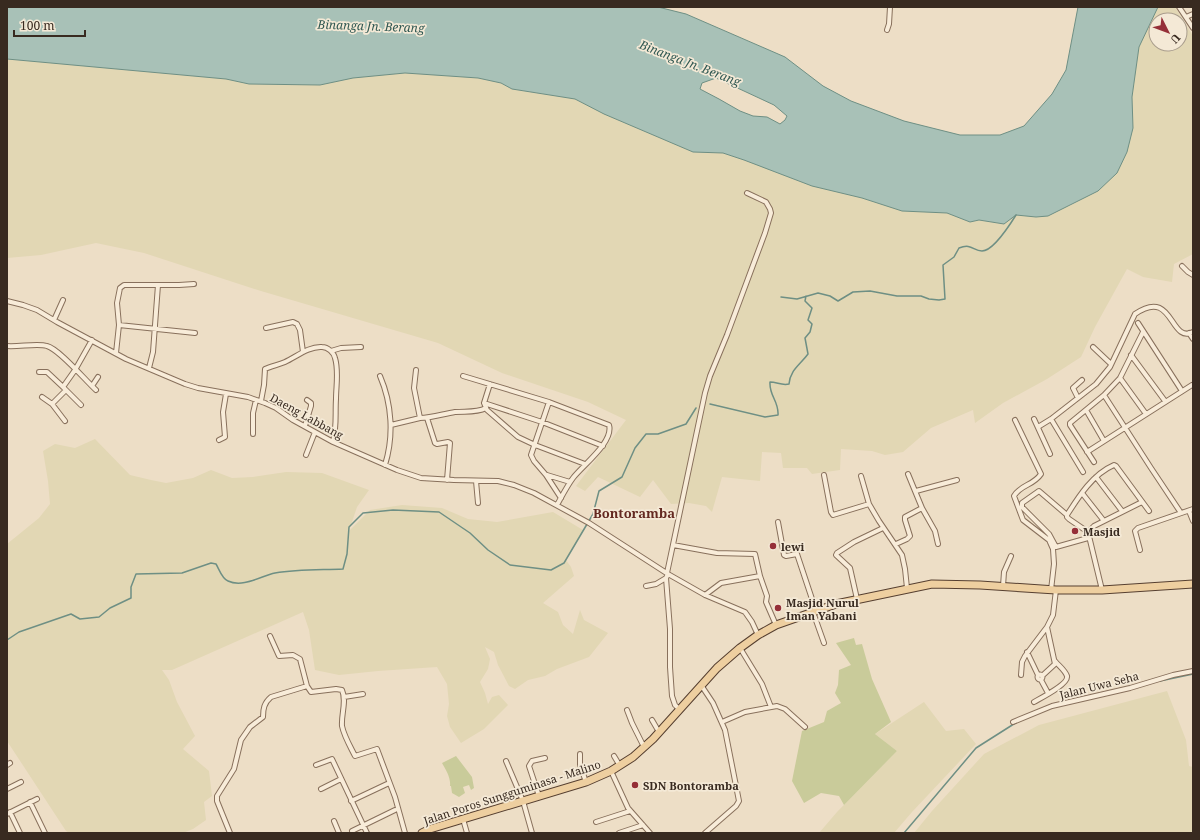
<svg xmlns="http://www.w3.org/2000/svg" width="1200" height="840" font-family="'Noto Serif',serif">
  <rect width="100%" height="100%" fill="#eddec6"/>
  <!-- farmland -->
  <path fill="#e2d7b4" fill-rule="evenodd" d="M 1158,7 L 1175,7 L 1193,36 L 1193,254 L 1174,264 L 1172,282 L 1143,277 L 1127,269 L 1095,327 L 1081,357 L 1047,379 L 1003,403 L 975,423 L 973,410 L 931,428 L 903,452 L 885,455 L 872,451 L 841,449 L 840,470 L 812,474 L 807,468 L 783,468 L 781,453 L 762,452 L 760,481 L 722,477 L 712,512 L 706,506 L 689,503 L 671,504 L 653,480 L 640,497 L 598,477 L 585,491 L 576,486 L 626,420 L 588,402 L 502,373 L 438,343 L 261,291 L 144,253 L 96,243 L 41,255 L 7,258 L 7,59 L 226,79 L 249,84 L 320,85 L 353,78 L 405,73 L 478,78 L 501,83 L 512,89 L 575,99 L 604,114 L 693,152 L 723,153 L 744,160 L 812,186 L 862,198 L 902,211 L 947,213 L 970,222 L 979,220 L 1003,224 L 1016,215 L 1036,217 L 1069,206 L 1098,191 L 1133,128 L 1132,97 L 1139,47 ZM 1156,20 L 1180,20 L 1180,44 L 1156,44 Z
    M 95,439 L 130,475 L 151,480 L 166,483 L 193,478 L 211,470 L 232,478 L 253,477 L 286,472 L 322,473 L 369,490 L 357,507 L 349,531 L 370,510 L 402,505 L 442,508 L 468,519 L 497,522 L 553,512 L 583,530 L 566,560 L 571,567 L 574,576 L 543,603 L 558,612 L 563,625 L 573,634 L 580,610 L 584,620 L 608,633 L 589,657 L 557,669 L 545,676 L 528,680 L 515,689 L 509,686 L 498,665 L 494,652 L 485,647 L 490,659 L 488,669 L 480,682 L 485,693 L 488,704 L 492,697 L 499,695 L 508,705 L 484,729 L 461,743 L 450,727 L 447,716 L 449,704 L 447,684 L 437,667 L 378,671 L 339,675 L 315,670 L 309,630 L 303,612 L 172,670 L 162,670 L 169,680 L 177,702 L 195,736 L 183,749 L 209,771 L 212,796 L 204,802 L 206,820 L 193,829 L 183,833 L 69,833 L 66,831 L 7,741 L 7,544 L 39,518 L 50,504 L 48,481 L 43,451 L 55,444 L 75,448 Z
    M 1167,691 L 1186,740 L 1189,766 L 1193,767 L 1193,833 L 914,833 L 932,811 L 984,754 L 1039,725 Z
    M 924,702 L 946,731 L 964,729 L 976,744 L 912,812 L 894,833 L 819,833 L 837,812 L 897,751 L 875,734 Z"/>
  <!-- green -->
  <path fill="#c9cb9a" d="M 854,638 L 856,645 L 862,644 L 872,679 L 891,722 L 875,734 L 897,751 L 844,805 L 839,796 L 821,793 L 804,803 L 792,781 L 802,731 L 824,722 L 827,711 L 841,703 L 835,693 L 838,685 L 839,670 L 851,665 L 836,643 Z
    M 456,756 L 472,777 L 474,788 L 471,790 L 469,785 L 463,787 L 465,793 L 459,797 L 452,793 L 451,786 L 450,786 C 451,778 446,770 442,763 Z"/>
  <!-- water -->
  <path fill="#a8c1b7" stroke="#6e8f84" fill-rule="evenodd" d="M 7,7 L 658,7 L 686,14 L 785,57 L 823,86 L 851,101 L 904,121 L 960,135 L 1000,135 L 1024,126 L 1052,94 L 1066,70 L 1078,7 L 1158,7 L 1139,47 L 1132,97 L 1133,128 L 1127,152 L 1117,173 L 1098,191 L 1048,216 L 1036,217 L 1016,215 L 1004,224 L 979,220 L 970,222 L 947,213 L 902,211 L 862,198 L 812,186 L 744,160 L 723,153 L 693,152 L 604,114 L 575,99 L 512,89 L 501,83 L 478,78 L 405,73 L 353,78 L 320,85 L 249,84 L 226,79 L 7,59 ZM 716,78 L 774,105 L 787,116 L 785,120 L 780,124 L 767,117 L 753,116 L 740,111 L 719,99 L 700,89 L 702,83 Z"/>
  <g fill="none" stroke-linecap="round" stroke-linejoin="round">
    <!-- stream -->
    <path stroke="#6e8f84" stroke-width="1.5" d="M 781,297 L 797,299 L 818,293 L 830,296 L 838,301 L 853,292 L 870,291 L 897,296 L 921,296 L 929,299 L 939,300 L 945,299 L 943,265 L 954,257 L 959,248 C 972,243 973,251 982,251 C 993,251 1011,223 1016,215
      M 710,404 L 765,417 L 778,415 C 779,401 769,396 770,382 C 777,382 782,386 789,384 C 790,370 800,365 808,354 L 805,338 L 810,332 L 812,324 L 808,320 L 812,308 L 805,301 L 806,296
      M 7,640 L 19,632 L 71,614 L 80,619 L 99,617 L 110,608 L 131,598 L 131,587 L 136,574 L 182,573 L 211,563 L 216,564 C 219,569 222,579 228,581 C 243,588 261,576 275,573 C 298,569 320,570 343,569 L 347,554 L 349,527 L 363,513 L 393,510 L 439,512 L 470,533 L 488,550 L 510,565 L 551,570 L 564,563 L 593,514 L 599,491 L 622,477 L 635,448 L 646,434 L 658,434 L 686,424 L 696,408
      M 1160,681 L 1193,674
      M 904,833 L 976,748 L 1017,722"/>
    <!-- minor casing -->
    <g stroke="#88705c" stroke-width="6">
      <path id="minor" d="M 1179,7 L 1193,28
        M 1186,17 L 1193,14
        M 887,30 L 889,24 L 890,7
        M 1182,266 L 1188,272 L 1193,275
        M 194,284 L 179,285 L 124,285 L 120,288 L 117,303 L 119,325 L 195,333
        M 7,301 L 23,305 L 37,310 L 57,322 L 126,359 L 185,384 L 198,388 L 248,397 L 265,403 L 276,408 L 293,420 L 333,442 L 397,470 L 421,478 L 454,480 L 498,481 L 514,485 L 534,493 L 589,523 L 668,574 L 705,595 L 745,612 L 752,622 L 758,635
        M 54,320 L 63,300
        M 1138,323 L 1182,391
        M 266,328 L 293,322 L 297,324 L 300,330 L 303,352
        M 1189,333 L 1193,339
        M 7,346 C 19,347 38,343 47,346 C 59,349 85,380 96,390
        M 1093,347 L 1111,364
        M 331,351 L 341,348 L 361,347
        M 116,353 L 119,325
        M 1131,355 L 1165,401
        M 149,368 L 153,352 L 158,285
        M 416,370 L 414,388 L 420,418 C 431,418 443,414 455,412 C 466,411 476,413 486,408
        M 39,372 L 47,372 L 63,387
        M 380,376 C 392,404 394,436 385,465
        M 463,376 L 549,402 L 609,425 C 614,442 583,465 573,478 C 567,486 562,496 557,505
        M 1120,378 L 1146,414
        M 490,384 L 484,403 L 542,422 L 603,446
        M 92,386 L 98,377
        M 1104,395 L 1151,468 L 1181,513
        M 42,397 L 52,404 L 65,421
        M 1078,398 L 1073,388 L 1082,380
        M 261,401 L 264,385 L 265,369 C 271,366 278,365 285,362 C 296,357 309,346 322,347 C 328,347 334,353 335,358 C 339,371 336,386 336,399 C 335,415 337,425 333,442
        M 549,402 L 531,455 L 534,461 L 546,475 L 561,498
        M 484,403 L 487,410 L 518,437 L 535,445 L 585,464
        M 52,404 L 66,390
        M 81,405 L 63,387 L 75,370 L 92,340
        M 1086,410 L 1104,441
        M 427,418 L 435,443 L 437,444 L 448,442 L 450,443 L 447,480
        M 1034,419 L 1050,454
        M 1051,419 L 1083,472
        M 1015,420 L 1041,474 C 1033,486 1021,484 1014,496 L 1023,520 L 1049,540 L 1053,549 L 1054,564 L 1051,590
        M 391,425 L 420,418
        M 305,426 L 311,406 L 311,403 L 307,400
        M 1038,427 L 1051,419 L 1096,384 L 1110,367 L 1135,314 C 1174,287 1169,344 1193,332
        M 253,434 L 253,413 L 256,400
        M 219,440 L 225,437 L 223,412 L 226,394
        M 1087,452 L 1192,385
        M 306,455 L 315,432
        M 1094,462 L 1070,425 L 1070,423 L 1104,395 L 1120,378 L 1143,332
        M 547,475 L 570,482
        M 824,475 L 831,512 L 833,515 L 869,504
        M 861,476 L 869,504 L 879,521 L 902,555 L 905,569 L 907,588
        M 1096,477 L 1122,511
        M 476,481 L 478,503
        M 916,491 L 957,480
        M 1082,493 L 1104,521
        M 922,508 L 935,531 L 938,544
        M 1189,511 L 1193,521
        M 1067,515 L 1039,491 L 1022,503 L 1022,507 L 1049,534 L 1056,547 L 1088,538
        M 778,522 L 784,555 L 786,556 L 797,554 L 816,611
        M 1088,532 L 1069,519 L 1067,517 L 1067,515 C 1079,496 1093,474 1114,465 L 1116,466 L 1149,511
        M 896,544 L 907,539 L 910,536 L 905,520 L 905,517 L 922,508 L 908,474
        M 673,545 L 717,553 L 755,554 L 760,576
        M 1140,550 L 1135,531 L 1138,528 L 1193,509
        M 667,573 L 705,393 L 710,376 L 727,335 L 765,233 L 771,213 L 770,209 L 766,202 L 747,193
        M 668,574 L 666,578 L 670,629 L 670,667 L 672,696 L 675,705 L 679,709
        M 646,586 L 656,584 L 666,578
        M 1003,586 L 1004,572 L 1011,556
        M 1102,590 L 1088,532 L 1094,526 L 1142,502
        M 705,595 L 721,583 L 760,576 L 767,596 L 766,602 L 776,625
        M 857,599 L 850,568 L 836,555 L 837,553 L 854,542 L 883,528
        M 813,612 L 824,643
        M 270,636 L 279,656 L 293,655 L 300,659 L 307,686 L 311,692 L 336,689 L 342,690 C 347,701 341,714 342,726 C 344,736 350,746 355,756 L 377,749 L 395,797 L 405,833
        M 740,648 L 762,684 L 771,707
        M 1027,652 L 1038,675
        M1037.5 677a2.5 2.5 0 1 1 5 0a2.5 2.5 0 1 1-5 0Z
        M 1021,675 L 1022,662 L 1025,656 L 1047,627
        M 1042,676 L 1055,664 L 1047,627 L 1053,615 L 1056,590
        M 1041,680 L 1048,693
        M 701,685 L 713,703 L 725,730 L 739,801 L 736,806 L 705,833
        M 344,697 L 363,694
        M 1034,702 C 1041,698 1069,684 1067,676 C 1065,670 1059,666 1055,661
        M 627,710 L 632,723 L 644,747
        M 652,720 L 659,732
        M 722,722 L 745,712 L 777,706 L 785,709 L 805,727
        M 1013,722 L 1052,706 L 1130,688 L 1173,675 L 1193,671
        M 580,754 L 580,765 L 586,782
        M 614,756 L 620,766
        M 506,761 L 523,801 L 532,833
        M 7,765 L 10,763
        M 316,765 L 332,759 L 367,833
        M 611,771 L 628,808 L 650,833
        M 7,789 L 21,782
        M 321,789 L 341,779
        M 539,796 L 529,766 L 532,761 L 545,758
        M 351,801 L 387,784
        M 30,802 L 45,833
        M 10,812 L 20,833
        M 7,814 L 37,799
        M 463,819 L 467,833
        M 334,821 L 339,833
        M 596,822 L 630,811
        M 352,831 L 395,810
        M 230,833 L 217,801 L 217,796 L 234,769 L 241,740 L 250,727 L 263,717 C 263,709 264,703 271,697 L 307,686
        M 619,833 L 643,825"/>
    </g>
    <!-- primary casing -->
    <g stroke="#563f30" stroke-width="9">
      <path id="primary" d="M 422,833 L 430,829 L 586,782 L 611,771 L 633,757 L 653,739 L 717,668 L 740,648 L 758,635 L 776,625 L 836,604 L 932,584 L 980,585 L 1056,590 L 1102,590 L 1193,584"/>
    </g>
    <!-- minor -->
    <use href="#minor" stroke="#f8ecd9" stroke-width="4"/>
    <!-- primary -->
    <use href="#primary" stroke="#eecfa0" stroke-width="7"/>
  </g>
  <!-- markers -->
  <g fill="#952f38" stroke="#f4e9d6" stroke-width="1.5">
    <circle cx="1075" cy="531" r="4"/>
    <circle cx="773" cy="546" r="4"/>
    <circle cx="778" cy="608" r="4"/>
    <circle cx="635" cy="785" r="4"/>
  </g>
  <g text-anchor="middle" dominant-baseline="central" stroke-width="3.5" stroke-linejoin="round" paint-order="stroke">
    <!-- street labels -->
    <g font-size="11" fill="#382a20" stroke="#f4e9d6">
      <text transform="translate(307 416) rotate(29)">Daeng Labbang</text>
      <text transform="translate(1099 685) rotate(-14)">Jalan Uwa Seha</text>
      <text transform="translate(512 792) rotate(-18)">Jalan Poros Sungguminasa - Malino</text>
    </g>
    <!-- poi labels -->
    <g font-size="11" font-weight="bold" fill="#382a20" stroke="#f4e9d6" text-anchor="start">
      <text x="1083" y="531">Masjid</text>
      <text x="781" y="546">lewi</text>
      <text x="786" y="602">Masjid Nurul<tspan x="786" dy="13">Iman Yabani</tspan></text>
      <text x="643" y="785">SDN Bontoramba</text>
    </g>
    <!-- water labels -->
    <g font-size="12" font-style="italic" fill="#305852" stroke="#f4e9d6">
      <text transform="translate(371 26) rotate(2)">Binanga Jn. Berang</text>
      <text transform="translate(690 63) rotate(21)">Binanga Jn. Berang</text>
    </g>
    <!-- quarter labels -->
    <g font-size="13" font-weight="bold" fill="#642921" stroke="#f4e9d6">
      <text x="634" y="513">Bontoramba</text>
    </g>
  </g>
  <!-- border -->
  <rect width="1200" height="840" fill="none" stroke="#382a20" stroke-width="16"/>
  <!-- north arrow -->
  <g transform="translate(1168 32) rotate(132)"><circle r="19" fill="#f4e9d6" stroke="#a99d8d"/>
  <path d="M0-3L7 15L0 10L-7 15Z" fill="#952f38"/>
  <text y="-6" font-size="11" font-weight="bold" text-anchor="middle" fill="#382a20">U</text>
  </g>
  <!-- scale -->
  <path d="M14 30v6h71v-6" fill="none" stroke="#382a20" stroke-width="2"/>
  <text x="20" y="30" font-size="12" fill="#382a20" stroke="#f4e9d6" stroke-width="3" paint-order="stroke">100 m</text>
</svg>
